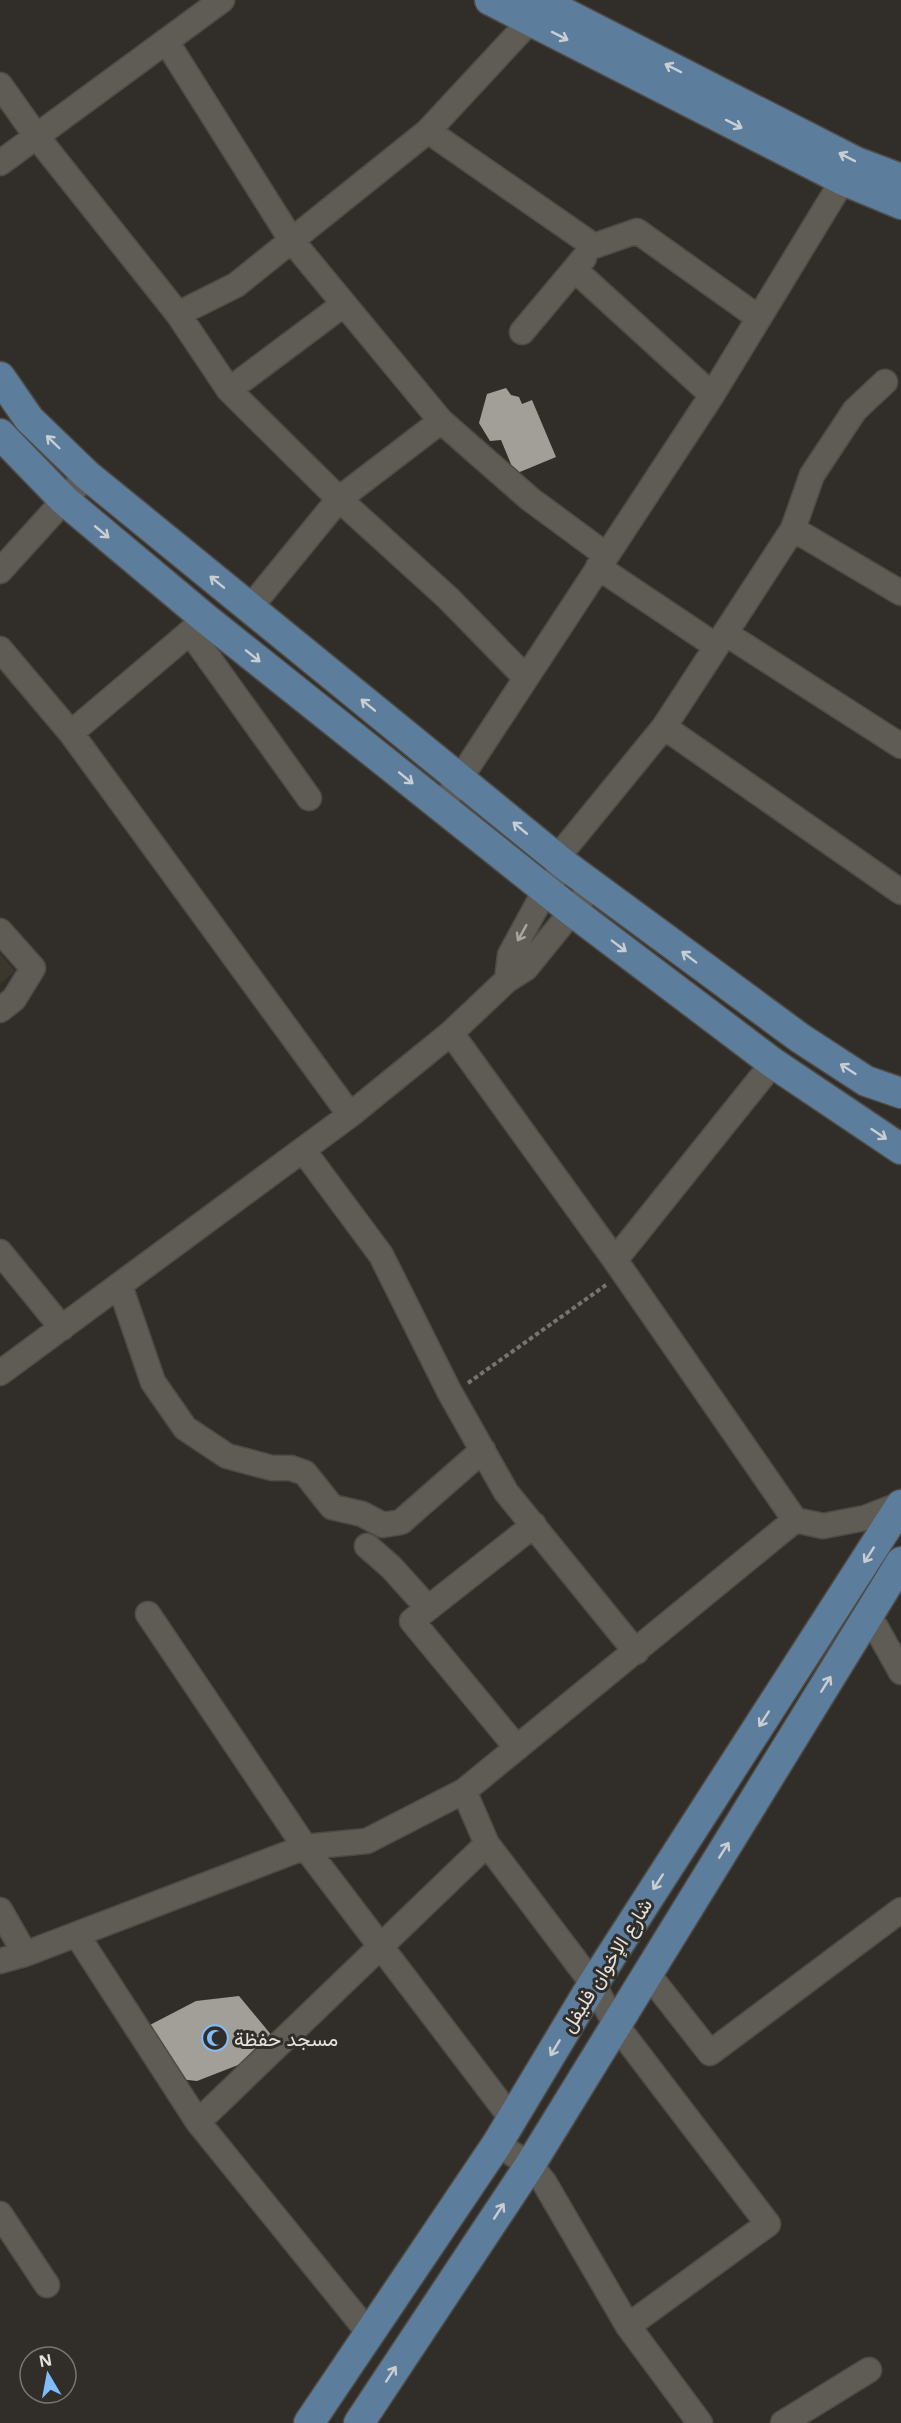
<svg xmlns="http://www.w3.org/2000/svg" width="901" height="2423" font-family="'Noto Sans',Vazirmatn,sans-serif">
  <rect width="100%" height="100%" fill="#312e29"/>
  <!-- built -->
  <path fill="#3c372d" d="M 0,953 L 15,971 L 0,984 Z"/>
  <!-- building -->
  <path fill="#a29f98" d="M 506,388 L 511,395 L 519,397 L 522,404 L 532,400 L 556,457 L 515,474 L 501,440 L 490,441 L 479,423 L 487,394 Z
    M 239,1996 L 273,2037 L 251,2060 L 197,2081 L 179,2079 L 146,2027 L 196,2001 Z"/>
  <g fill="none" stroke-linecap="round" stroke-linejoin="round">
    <!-- minor casing -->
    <g stroke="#4e4b47" stroke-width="27">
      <path id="minor" d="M 166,41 L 292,241 L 441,421 L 339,499 L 249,609
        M 0,85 L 37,137 L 178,314 L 229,390 L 339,499 L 448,598 L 526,678
        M 428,131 L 594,246 L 637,231 L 759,318
        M 0,163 L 222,0
        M 575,270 L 712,395
        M 178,314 L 236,285 L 428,131 L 530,21
        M 522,332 L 584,258
        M 229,390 L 344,304
        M 441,421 L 530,499 L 606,555
        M 793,529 L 901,593
        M 598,567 L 716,646
        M 0,571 L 87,475
        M 190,632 L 309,798
        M 725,633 L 901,746
        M 0,649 L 71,733 L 350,1115
        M 664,727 L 901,892
        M 71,733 L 202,622
        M 442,806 L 712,395 L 843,180
        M 557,858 L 664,727 L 793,529 L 812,475 L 855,410 L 885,382
        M 0,931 L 33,968 L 14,999 L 0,1010
        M 507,980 L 510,955 L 546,889 L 555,878
        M 451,1033 L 615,1260 L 795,1520
        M 303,1150 L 381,1255 L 449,1391 L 506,1492 L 636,1652
        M 0,1252 L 62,1328
        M 615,1260 L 773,1063
        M 120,1286 L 153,1382 L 185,1428 L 227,1456 L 272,1468 L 291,1468 L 305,1473 L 332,1507 L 362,1514 L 383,1525 L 401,1522 L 483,1450
        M 0,1373 L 350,1115 L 451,1033 L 507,980 L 526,968 L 582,899
        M 367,1546 L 391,1567 L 428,1608
        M 148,1614 L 305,1847 L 512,2119
        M 869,1615 L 901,1672
        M 517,1748 L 412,1621 L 534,1525
        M 464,1791 L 487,1844 L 593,1984 L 616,2025 L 768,2224 L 628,2326
        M 0,1910 L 25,1954
        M 77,1935 L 198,2122 L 487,1844
        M 0,1961 L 25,1954 L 305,1847 L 367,1841 L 464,1791 L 795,1520 L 823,1526 L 865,1518 L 901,1504
        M 648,1974 L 710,2053 L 901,1910
        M 198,2122 L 369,2333
        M 497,2144 L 530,2165 L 544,2182 L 628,2326 L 700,2423
        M 0,2214 L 47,2285
        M 783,2423 L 869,2370"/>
    </g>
    <!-- major casing -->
    <g stroke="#4e4b47" stroke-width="33">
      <path id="major" d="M 490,0 L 843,180 L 901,204
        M 539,0 L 856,162 L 901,179
        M 0,377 L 29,419 L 87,475 L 565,865 L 800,1038 L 866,1081 L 901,1093
        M 0,434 L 64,500 L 206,619 L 572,911 L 773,1063 L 901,1149
        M 309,2423 L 497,2144 L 593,1984 L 901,1505
        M 359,2423 L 530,2165 L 901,1562"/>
    </g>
    <!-- path -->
    <path stroke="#777470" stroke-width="4" stroke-dasharray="4.5 3" stroke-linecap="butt" d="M 468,1383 L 606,1285"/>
    <!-- minor -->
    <use href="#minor" stroke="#5f5c56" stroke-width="24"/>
    <!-- major -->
    <use href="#major" stroke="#5d7d9d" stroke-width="30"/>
  </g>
  <!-- one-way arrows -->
  <defs><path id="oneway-shaft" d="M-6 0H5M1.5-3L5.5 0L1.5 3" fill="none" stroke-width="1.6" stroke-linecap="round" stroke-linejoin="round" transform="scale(1.5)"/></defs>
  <g stroke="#c9ced2">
    <use href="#oneway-shaft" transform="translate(560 36) rotate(27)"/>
    <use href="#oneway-shaft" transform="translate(673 68) rotate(-153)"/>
    <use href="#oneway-shaft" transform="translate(734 124) rotate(27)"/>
    <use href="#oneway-shaft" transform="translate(847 157) rotate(-153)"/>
    <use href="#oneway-shaft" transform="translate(53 442) rotate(-136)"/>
    <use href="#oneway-shaft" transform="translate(102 532) rotate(40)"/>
    <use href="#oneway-shaft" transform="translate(217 582) rotate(-141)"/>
    <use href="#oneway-shaft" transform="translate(253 656) rotate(39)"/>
    <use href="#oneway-shaft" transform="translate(368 705) rotate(-141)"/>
    <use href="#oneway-shaft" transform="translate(406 778) rotate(39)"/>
    <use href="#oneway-shaft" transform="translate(520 828) rotate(-140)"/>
    <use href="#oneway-shaft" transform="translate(619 946) rotate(37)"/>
    <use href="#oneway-shaft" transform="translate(689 957) rotate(-143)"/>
    <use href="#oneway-shaft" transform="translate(848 1069) rotate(-147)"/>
    <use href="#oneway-shaft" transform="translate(879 1134) rotate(34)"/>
    <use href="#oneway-shaft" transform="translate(869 1555) rotate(123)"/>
    <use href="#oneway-shaft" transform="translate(826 1684) rotate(-58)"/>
    <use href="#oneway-shaft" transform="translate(764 1719) rotate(123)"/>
    <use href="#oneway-shaft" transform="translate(724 1850) rotate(-58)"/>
    <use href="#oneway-shaft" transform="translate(658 1882) rotate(123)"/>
    <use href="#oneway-shaft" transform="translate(555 2048) rotate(121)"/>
    <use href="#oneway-shaft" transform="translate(499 2211) rotate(-57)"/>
    <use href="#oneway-shaft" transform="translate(391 2374) rotate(-57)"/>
  </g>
  <use stroke="#a8a6a1" href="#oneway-shaft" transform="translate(522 933) rotate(119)"/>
  <!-- icons -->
  <defs>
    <g id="mosque-ring" transform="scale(1.35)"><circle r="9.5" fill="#312e29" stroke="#81bdfa" stroke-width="1.5"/><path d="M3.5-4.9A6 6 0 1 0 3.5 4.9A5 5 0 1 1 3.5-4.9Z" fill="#81bdfa"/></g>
  </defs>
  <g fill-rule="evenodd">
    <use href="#mosque-ring" x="215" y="2038"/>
  </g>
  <g text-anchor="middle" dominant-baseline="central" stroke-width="6" stroke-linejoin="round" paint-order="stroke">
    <!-- street labels -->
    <g font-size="20" fill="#e4e2df" stroke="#312e29">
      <text transform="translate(606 1965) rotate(-58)">شارع الإخوان فليفل</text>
    </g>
    <!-- poi labels -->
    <g font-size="20" fill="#e4e2df" stroke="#312e29" text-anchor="start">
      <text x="234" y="2038">مسجد حفظة</text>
    </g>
  </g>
  <!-- north arrow -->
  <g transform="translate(48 2375) rotate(350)"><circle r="28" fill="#312e29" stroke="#797672" stroke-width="1.5"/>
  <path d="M0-4.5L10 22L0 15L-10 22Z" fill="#81bdfa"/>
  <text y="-9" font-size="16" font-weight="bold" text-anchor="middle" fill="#e4e2df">N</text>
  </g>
</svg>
